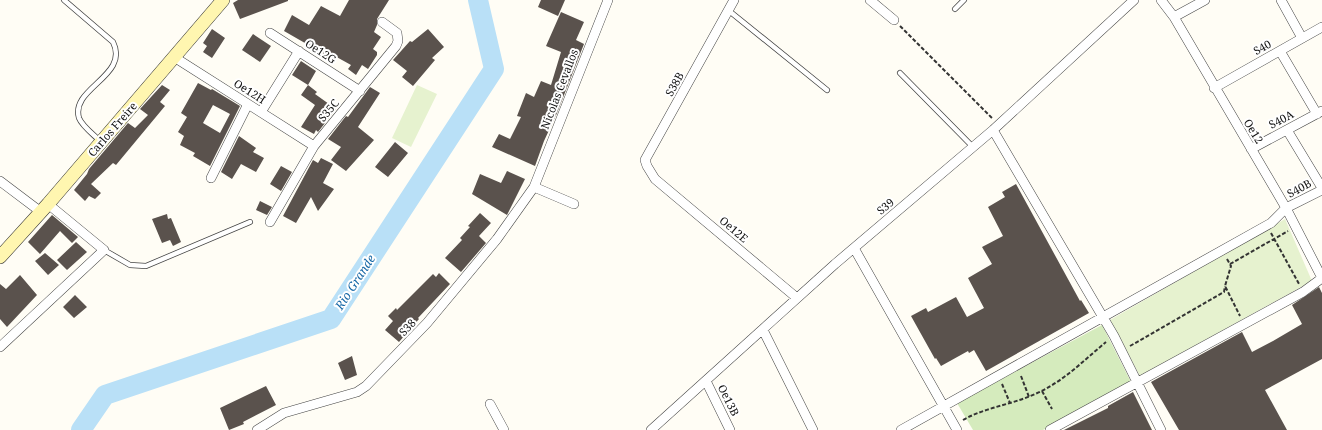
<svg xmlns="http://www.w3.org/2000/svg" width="1322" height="430" font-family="'Noto Serif',serif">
  <rect width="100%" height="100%" fill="#fffdf5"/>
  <!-- green -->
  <path fill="#d5ebbd" d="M 1102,325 L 1131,382 L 1043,430 L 973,430 L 957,403 Z"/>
  <!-- pitch -->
  <path fill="#e6f2cf" d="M 417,85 L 437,94 L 411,147 L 392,138 Z
    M 1285,219 L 1312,281 L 1140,376 L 1110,320 Z"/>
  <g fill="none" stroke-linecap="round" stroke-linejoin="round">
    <!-- river -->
    <path stroke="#b9e0f7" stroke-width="20" d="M 81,430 L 105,395 L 331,319 L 494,69 L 478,0"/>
  </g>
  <!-- building -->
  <path fill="#5a524d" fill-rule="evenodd" d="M 238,0 L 288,0 L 288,1 L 240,19 L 233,3 Z
    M 349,0 L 389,0 L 377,19 L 377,25 L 374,32 L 381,37 L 373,49 L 377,52 L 377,55 L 368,69 L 362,65 L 356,75 L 348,69 L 351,65 L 333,55 L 331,58 L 284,31 L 292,15 L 309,25 L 321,6 L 340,16 Z
    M 541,0 L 565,0 L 558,16 L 538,7 Z
    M 561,12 L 584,22 L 576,40 L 584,44 L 557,113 L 544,141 L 535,166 L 492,147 L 499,134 L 510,139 L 521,117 L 517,116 L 526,93 L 534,97 L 541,81 L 551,85 L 561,52 L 546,46 Z
    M 212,29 L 225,38 L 212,58 L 203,52 L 207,46 L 203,43 Z
    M 428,29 L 444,47 L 432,58 L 435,60 L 413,86 L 402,77 L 407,71 L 393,60 L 410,41 L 412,42 Z
    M 253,34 L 271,46 L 260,62 L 242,50 Z
    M 301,61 L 316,71 L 308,85 L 292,75 Z
    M 198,83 L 211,90 L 212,89 L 240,106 L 210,166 L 193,156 L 195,153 L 180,145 L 184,136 L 178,132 L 187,117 L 181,113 ZM 213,105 L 230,114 L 220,133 L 203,123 Z
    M 162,85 L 170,90 L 160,102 L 165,106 L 116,165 L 113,163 L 91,184 L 101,193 L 95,199 L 89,196 L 85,201 L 74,190 L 87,174 L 89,169 L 128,123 L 135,128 L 148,115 L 140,109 Z
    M 308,85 L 317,92 L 315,94 L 336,109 L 318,132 L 316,130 L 314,134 L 301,127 L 315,105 L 301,95 Z
    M 370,87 L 380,93 L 358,127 L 374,140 L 346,171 L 331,160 L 341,147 L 328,139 L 346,116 L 348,117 Z
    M 239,136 L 256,148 L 253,152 L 264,158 L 256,172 L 241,164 L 232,179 L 221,172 Z
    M 395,142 L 408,153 L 388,177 L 375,167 Z
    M 321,158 L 333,164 L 323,183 L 334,189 L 318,211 L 311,197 L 296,223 L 283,216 L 313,160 L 318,163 Z
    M 281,166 L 292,172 L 281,191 L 270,184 Z
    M 507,171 L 525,179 L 507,215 L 472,194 L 480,174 L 501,183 Z
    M 1016,184 L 1080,301 L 1081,300 L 1089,313 L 986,371 L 974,350 L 969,353 L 968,351 L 941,366 L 936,358 L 935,359 L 911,316 L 926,308 L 928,312 L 956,297 L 967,317 L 984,308 L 968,278 L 992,264 L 982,247 L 1003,236 L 988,207 L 1005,197 L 1002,192 Z
    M 260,201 L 272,207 L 267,215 L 256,210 Z
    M 480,213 L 491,223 L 479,236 L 486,243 L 461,272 L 445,258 L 462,240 L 460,238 L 470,227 L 468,226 Z
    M 167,214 L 168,219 L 171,218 L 181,242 L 173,246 L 170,240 L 162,243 L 152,219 Z
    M 52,215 L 78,237 L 72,243 L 60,231 L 40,254 L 28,242 Z
    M 76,242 L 87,252 L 67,270 L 57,260 Z
    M 45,253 L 59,265 L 48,275 L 35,261 Z
    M 439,273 L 450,284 L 418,318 L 419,319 L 399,342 L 385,330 L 393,321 L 388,316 L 396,308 L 397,310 L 433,274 L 436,277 Z
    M 20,275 L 37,295 L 7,327 L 0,319 L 0,284 L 6,289 Z
    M 1319,287 L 1322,293 L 1322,359 L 1265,390 L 1287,430 L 1179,430 L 1151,382 L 1242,332 L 1252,352 L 1273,341 L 1302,324 L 1292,305 Z
    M 75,295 L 87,307 L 74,318 L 63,307 Z
    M 352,356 L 357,375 L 345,380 L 338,363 Z
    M 266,386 L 276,405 L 243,422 L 244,424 L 229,430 L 220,408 Z
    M 1133,392 L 1152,430 L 1064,430 L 1108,408 L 1108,406 Z"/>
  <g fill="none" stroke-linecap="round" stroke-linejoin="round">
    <!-- lane casing -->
    <g stroke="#444" stroke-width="6">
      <path id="lane" d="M 64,0 L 113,42 C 130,76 70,88 79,118 C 82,126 94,135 100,141
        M 955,9 L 964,0
        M 728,10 L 827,90
        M 900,73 L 973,147
        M 104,250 L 130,265 L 146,266 L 250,222"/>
    </g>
    <!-- street casing -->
    <g stroke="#444" stroke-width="10">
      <path id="street" d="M 734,0 L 645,160 L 647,166 L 655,179 L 797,298
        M 870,0 L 894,20
        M 1161,0 L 1174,17 L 1286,208 L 1322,278
        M 1281,0 L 1302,38
        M 1174,17 L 1205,0
        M 270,33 L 360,91
        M 1280,51 L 1317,114
        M 174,57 L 314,146
        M 1214,88 L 1322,27
        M 261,112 L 299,51
        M 993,130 L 1114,336 L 1161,430
        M 1287,130 L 1322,188
        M 1251,149 L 1322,111
        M 211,178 L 248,104
        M 0,181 L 41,212
        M 534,187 L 574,204
        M 270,222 L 314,146 L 396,46 L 398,41 L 397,33 L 382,22
        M 854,248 L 957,430
        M 763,330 L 813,430
        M 0,347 L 104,250 L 48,204
        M 706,381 L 730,430
        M 490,404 L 504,430
        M 257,430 L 284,413 L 357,392 L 366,386 L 427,323 L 497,239 L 534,187 L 608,0
        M 651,430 L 835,264 L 993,130 L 1134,0
        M 901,430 L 1271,223 L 1286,208 L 1322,190
        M 1050,430 L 1303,292 L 1322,278"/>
    </g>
    <!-- secondary casing -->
    <g stroke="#333" stroke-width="14">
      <path id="secondary" d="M 0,257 L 48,204 L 223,0"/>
    </g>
    <!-- path -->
    <path stroke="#333" stroke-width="2" stroke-dasharray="4 2" stroke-linecap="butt" d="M 900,26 L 992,118
      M 1271,233 L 1299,284
      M 1227,259 L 1231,266 L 1225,286 L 1240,316
      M 1230,264 L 1288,231
      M 1130,346 L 1224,292 L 1225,286
      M 1021,376 L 1029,397
      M 1002,384 L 1010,403
      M 1042,391 L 1052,409
      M 963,420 C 986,407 1011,405 1035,394 C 1063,382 1083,361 1106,342"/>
    <!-- lane -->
    <use href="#lane" stroke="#fff" stroke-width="4.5"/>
    <!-- street -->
    <use href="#street" stroke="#fff" stroke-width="9"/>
    <!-- secondary -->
    <use href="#secondary" stroke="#fff6b0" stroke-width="13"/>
  </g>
  <g text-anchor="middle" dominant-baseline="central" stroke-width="4" stroke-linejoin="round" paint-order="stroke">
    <!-- street labels -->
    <g font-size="11" fill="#111" stroke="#fff">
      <text transform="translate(1262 47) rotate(-29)">S40</text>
      <text transform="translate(321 51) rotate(33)">Oe12G</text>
      <text transform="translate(674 84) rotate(-61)">S38B</text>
      <text transform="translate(559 89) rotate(-69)">Nicolas Cevallos</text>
      <text transform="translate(250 91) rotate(32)">Oe12H</text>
      <text transform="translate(328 110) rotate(-50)">S35C</text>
      <text transform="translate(1281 119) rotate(-28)">S40A</text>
      <text transform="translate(112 129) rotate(-49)">Carlos Freire</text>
      <text transform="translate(1254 131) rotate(59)">Oe12</text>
      <text transform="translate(1299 188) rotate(-28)">S40B</text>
      <text transform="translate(885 206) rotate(-40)">S39</text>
      <text transform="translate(734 229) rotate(40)">Oe12E</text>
      <text transform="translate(407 327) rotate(-46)">S38</text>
      <text transform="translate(729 400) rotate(64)">Oe13B</text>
    </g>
    <!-- water labels -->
    <g font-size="12" font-style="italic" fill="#1768a6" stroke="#fff">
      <text transform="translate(355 282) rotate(-57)">Rio Grande</text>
    </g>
  </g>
</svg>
